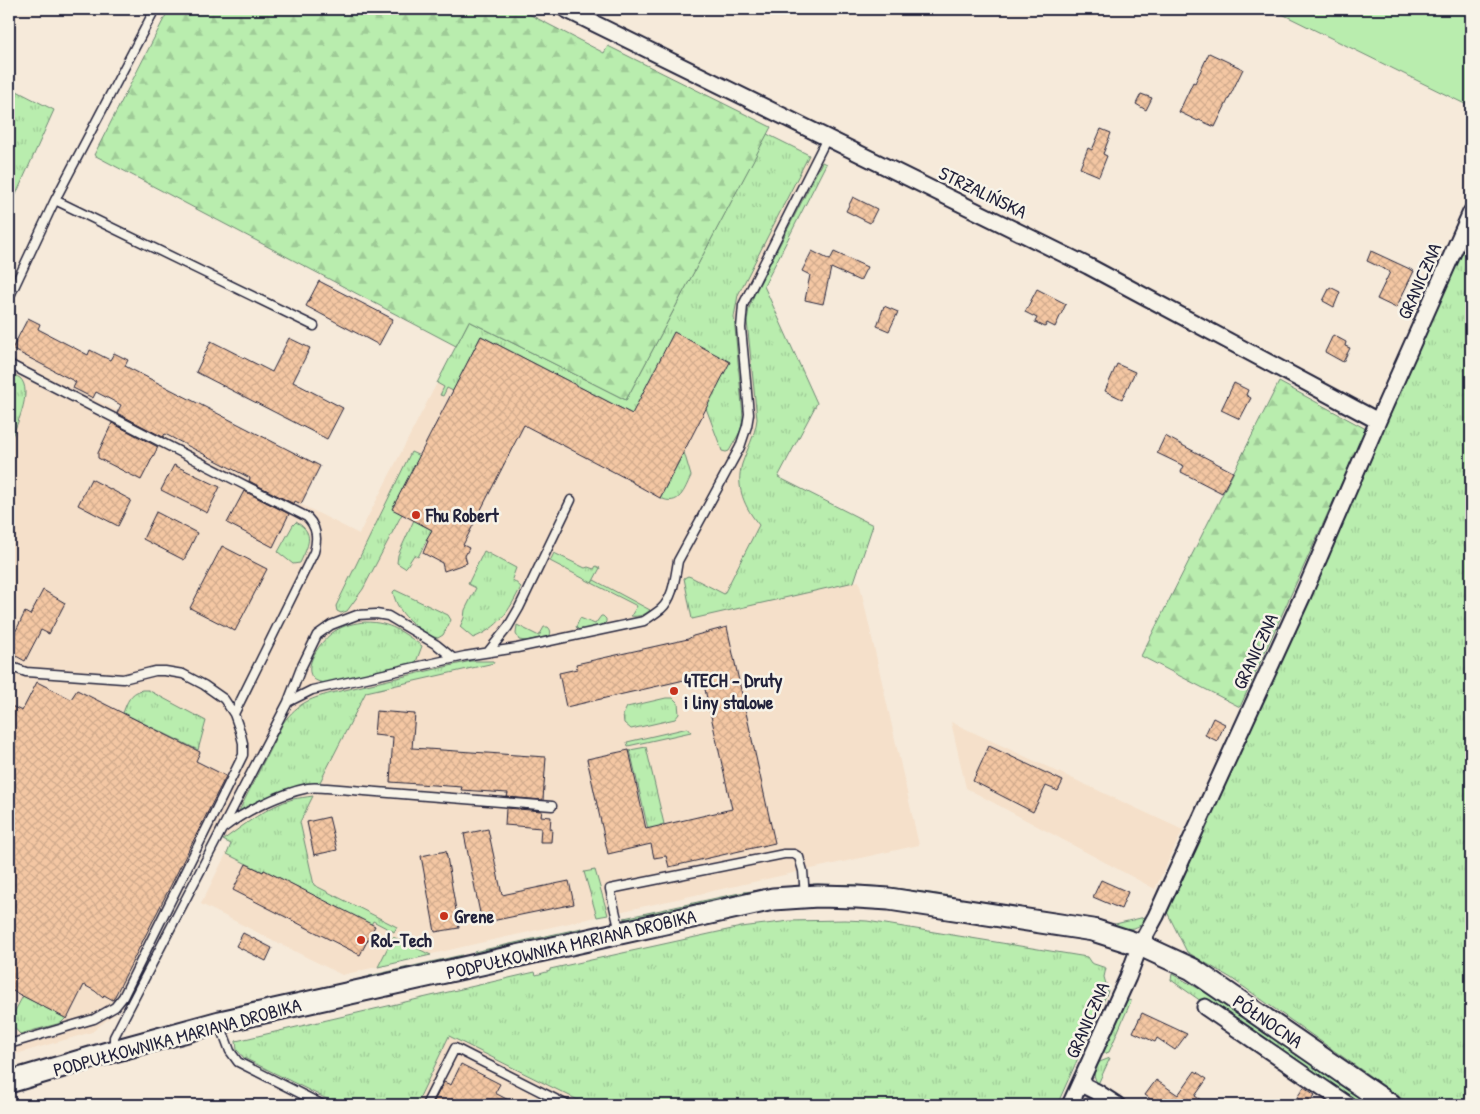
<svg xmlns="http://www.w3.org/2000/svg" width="1480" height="1114" font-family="'Patrick Hand',sans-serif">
  <defs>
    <pattern id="grass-tufts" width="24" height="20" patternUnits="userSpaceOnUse" patternTransform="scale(1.25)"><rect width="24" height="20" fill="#b9edae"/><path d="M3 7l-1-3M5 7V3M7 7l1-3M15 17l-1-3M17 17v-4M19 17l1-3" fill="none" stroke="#9fcb97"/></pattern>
    <pattern id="forest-firs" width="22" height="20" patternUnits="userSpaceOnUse" patternTransform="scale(1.25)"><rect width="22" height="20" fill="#b9edae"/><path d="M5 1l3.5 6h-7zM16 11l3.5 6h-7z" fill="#9fcb97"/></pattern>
    <pattern id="building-cross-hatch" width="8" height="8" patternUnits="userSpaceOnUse" patternTransform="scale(1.25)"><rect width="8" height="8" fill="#f4c7a3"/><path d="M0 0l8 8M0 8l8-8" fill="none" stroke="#d1ab8d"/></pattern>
  </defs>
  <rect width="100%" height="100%" fill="#f6eada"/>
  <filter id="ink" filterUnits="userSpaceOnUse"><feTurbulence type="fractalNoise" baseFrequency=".02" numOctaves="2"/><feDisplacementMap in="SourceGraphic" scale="10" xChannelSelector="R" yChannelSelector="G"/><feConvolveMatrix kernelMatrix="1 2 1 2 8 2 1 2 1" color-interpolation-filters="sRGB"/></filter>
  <g filter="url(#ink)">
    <!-- built -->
    <path fill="#f5e0ca" d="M 767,134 L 826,164 L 764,286 L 817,403 L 778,477 L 873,525 L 854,582 L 859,581 L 919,845 L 475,944 L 342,975 L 201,904 L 231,844 L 210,834 L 123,1007 L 92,1032 L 9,1056 L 9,347 L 76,382 L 73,388 L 359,534 L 469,321 L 626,400 Z
      M 951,722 L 1183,830 L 1155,889 L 966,788 Z
      M 449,1036 L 588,1105 L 416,1105 Z"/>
    <!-- grass -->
    <path fill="url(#grass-tufts)" stroke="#6e8874" d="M 9,87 L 54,110 L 9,210 Z
      M 767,134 L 809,155 L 738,295 L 734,317 L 743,417 L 741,430 L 729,451 L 726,452 L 722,451 L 706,408 L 632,414 L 481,336 L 453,391 L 447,388 L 443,396 L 440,395 L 444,387 L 437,383 L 469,321 L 626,400 Z
      M 822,162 L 826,164 L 764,286 L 817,403 L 778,477 L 873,525 L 854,582 L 692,619 L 684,578 L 688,576 L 691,577 L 724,594 L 759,525 C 745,508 735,487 742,464 C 747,449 755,436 757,419 L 747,321 L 749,308 L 754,295 Z
      M 1471,230 L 1471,1105 L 1411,1105 L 1231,978 L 1187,952 L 1167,912 Z
      M 9,373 C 12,374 17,376 20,378 C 34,391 15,429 9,443 Z
      M 411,452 L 420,456 L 393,509 L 402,514 L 363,589 L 347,611 L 341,613 L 337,611 L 336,606 Z
      M 684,452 L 691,476 C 684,490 680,507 660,498 Z
      M 414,520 L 432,530 L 418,557 L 414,555 L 407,566 L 405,568 L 397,563 L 398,555 Z
      M 296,522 C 316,533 308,546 300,563 L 293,564 L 278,552 L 293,525 Z
      M 484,551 L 516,568 L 512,579 L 521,587 C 508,612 500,627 473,638 L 460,627 L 464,618 L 465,610 L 476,588 L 468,584 Z
      M 554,553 L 585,568 L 588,567 L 594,569 L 596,566 L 600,568 L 592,583 L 550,561 Z
      M 395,590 L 448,615 L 451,620 L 443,635 L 438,638 L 434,637 C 415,627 398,615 393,592 Z
      M 365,622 C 391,622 402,632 422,646 L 416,662 L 324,683 C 293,678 320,640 335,631 C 344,625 355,623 365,622 Z
      M 471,661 L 493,661 L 494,663 L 366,692 L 320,782 L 290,789 L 239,811 L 283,723 C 299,702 311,698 336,692 Z
      M 142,690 L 148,690 L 206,721 L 198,750 L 123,713 C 127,702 130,693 142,690 Z
      M 666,698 L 673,698 L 678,703 L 679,714 L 675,719 L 631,729 L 624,723 L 623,715 L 627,707 Z
      M 688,728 L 691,732 L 628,746 L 627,742 Z
      M 646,747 L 664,824 L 660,825 L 660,827 L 648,829 L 630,750 Z
      M 313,796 L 300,822 L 314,885 L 397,927 L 394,932 L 373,921 L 371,925 L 264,870 L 263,872 L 227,854 L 231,844 L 223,840 C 244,825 268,806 293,799 C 299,798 306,797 313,796 Z
      M 595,870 L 608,915 L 597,917 L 584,872 Z
      M 813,884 L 857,885 L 895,888 L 951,896 L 947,898 L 815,887 Z
      M 796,886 L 795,888 L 634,921 L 624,918 L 744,892 Z
      M 1145,917 L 1147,919 C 1136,932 1126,929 1111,925 Z
      M 845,920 L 867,921 L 1087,957 L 1091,963 L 1106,968 L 1104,977 L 1108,991 L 1057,1105 L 588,1105 L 449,1036 L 416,1105 L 339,1105 L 244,1058 L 237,1050 L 236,1041 L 535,972 L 536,975 L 550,971 L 550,969 L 741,927 L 790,921 Z
      M 582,928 L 579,932 L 477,956 L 474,952 Z
      M 393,937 L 431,955 L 378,967 Z
      M 462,955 L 462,959 L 371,978 L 369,976 Z
      M 1172,974 L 1205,992 L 1376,1105 L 1360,1105 L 1311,1071 L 1208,1006 L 1171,980 Z
      M 23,996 L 66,1018 L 61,1023 L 20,1034 L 9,1022 Z
      M 1128,1000 L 1131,1001 L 1109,1052 L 1100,1055 L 1125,1001 Z
      M 1110,1058 L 1098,1084 C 1093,1077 1093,1070 1097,1063 Z"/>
    <!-- forest -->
    <path fill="url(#forest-firs)" stroke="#6e8874" d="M 169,9 L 519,9 L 604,53 L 608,46 L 771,127 L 626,400 L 469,321 L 456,346 L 94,155 Z
      M 1279,382 L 1366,429 L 1240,707 L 1141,656 Z"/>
    <!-- garden -->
    <path fill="#b9edae" stroke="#6e8874" d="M 1272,9 L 1471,9 L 1471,107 Z
      M 594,580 L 650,610 C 645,615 639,617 631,616 L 637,606 L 592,583 Z
      M 601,616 L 603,616 L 606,619 L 606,622 L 604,624 L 582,630 L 579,630 L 576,627 L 580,618 L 595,624 Z
      M 517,625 L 539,636 L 544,627 L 548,627 C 551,630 551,632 550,636 L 526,641 L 519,640 L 516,634 Z"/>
    <!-- building -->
    <path fill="url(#building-cross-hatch)" stroke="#22223b" d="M 1209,53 L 1243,69 L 1215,127 L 1199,120 L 1198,121 L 1179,112 L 1193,82 L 1195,83 Z
      M 1141,94 L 1152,98 L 1146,110 L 1136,104 Z
      M 1101,129 L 1111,133 L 1103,154 L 1107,156 L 1099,176 L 1080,168 L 1088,148 L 1092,150 Z
      M 853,197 L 877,209 L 870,223 L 846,211 Z
      M 812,251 L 830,260 L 834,252 L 867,267 L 860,281 L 831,268 L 823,304 L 805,300 L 810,275 L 802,271 Z
      M 1371,251 L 1414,271 L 1396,308 L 1377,299 L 1390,272 L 1367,261 Z
      M 319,281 L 393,319 L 379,345 L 306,306 Z
      M 1330,287 L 1340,292 L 1334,307 L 1323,301 Z
      M 1037,289 L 1066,304 L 1055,327 L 1047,323 L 1045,327 L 1035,322 L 1037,318 L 1025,312 Z
      M 884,306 L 898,312 L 889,331 L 877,326 Z
      M 28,318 L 40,324 L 38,329 L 88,355 L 90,350 L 110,360 L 114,353 L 128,360 L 125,366 L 320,466 L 301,504 L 295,501 L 294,504 L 249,481 L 250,478 L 165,434 L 163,437 L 117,413 L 121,405 L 96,392 L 93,398 L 73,388 L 76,382 L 12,349 Z
      M 674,332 L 730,362 L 660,498 L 633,483 L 633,482 L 524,425 L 463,545 L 469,548 L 465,556 L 467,563 L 444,571 L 442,563 L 423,553 L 428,541 L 426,540 L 432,530 L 392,509 L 481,336 L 632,414 Z
      M 1333,335 L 1346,342 L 1345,346 L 1350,348 L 1343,362 L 1325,352 Z
      M 289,338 L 310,348 L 293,382 L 343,408 L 327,439 L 196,372 L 211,341 L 272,372 Z
      M 1117,364 L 1135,372 L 1122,399 L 1105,391 Z
      M 1234,383 L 1248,390 L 1246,395 L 1251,398 L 1240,419 L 1221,410 Z
      M 112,423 L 158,447 L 141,480 L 98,458 L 98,453 Z
      M 1165,436 L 1233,472 L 1222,493 L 1181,472 L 1184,466 L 1157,453 Z
      M 174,465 L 220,487 L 207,513 L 161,490 Z
      M 91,479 L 131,500 L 118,526 L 78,505 Z
      M 244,491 L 289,514 L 273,547 L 227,523 Z
      M 156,512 L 197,533 L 184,560 L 143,539 Z
      M 222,546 L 267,569 L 235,631 L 190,608 Z
      M 43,590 L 65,603 L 49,634 L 41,630 L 25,661 L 9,652 L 9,645 L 25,612 L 30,615 Z
      M 727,627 L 775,843 L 669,867 L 666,856 L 654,858 L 651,844 L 608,854 L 587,759 L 629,750 L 646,829 L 732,809 L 702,676 L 566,707 L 559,673 L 577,669 L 576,664 L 688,639 L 693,636 Z
      M 37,682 L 71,699 L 77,690 L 200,752 L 196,761 L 226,776 L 113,1000 L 104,995 L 103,998 L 95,991 L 84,985 L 67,1019 L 9,989 L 9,705 L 22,711 Z
      M 376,711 L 415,714 L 412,748 L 546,757 L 543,800 L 507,797 L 508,793 L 461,790 L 462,787 L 390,782 L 393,737 L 374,735 Z
      M 1213,718 L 1225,724 L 1217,741 L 1205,735 Z
      M 989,746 L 1063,781 L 1058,791 L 1046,786 L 1033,812 L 973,781 Z
      M 506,808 L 542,811 L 541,816 L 551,817 L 550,829 L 552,829 L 551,842 L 540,842 L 541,828 L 505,825 Z
      M 329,817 L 337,850 L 314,855 L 307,822 Z
      M 488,829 L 502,895 L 569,881 L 574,904 L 482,923 L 464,834 Z
      M 446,851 L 459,928 L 435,932 L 421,856 Z
      M 246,864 L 263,872 L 264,870 L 375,926 L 360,955 L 233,890 Z
      M 1101,880 L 1128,892 L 1121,909 L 1093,897 Z
      M 243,933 L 272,948 L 266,961 L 236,946 Z
      M 1142,1013 L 1187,1034 L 1175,1050 L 1157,1038 L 1155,1042 L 1133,1032 Z
      M 461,1064 L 500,1084 L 495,1093 L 518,1105 L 432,1105 L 444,1082 L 451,1085 Z
      M 1195,1071 L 1207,1079 L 1195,1096 L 1208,1105 L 1149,1105 L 1152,1100 L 1145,1095 L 1156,1080 L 1178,1095 Z
      M 1304,1087 L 1315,1095 L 1308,1105 L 1296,1099 Z"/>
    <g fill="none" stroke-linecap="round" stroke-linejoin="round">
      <!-- service casing -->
      <g stroke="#22223b" stroke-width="11">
        <path id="service" d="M 55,200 L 314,326
          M 9,298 L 55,200 L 155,9
          M 9,364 L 307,517 C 317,527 318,538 314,552 L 234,714
          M 488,652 L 508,627 L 519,608 L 571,500
          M 9,666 L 26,672 L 123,679 L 155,671 L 165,671 L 183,674 L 204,685 L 224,699 L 234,714 L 240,731 L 243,743 L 243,755 L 123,997 L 115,1007 L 94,1019 L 9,1044
          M 288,702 L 301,668 L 317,635 L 331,625 L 357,615 L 376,614 L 388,616 L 437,645 L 453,658
          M 222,829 C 245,811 279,794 308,788 C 314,787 321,788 327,788 L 552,806
          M 620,932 L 610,889 L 784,854 L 794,854 L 799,857 L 803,871 L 805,896
          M 220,1024 L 230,1051 L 238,1062 L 323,1105
          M 114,1049 L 114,1037 L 288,702 L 312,690 L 465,656 L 517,648 L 644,621 C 650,617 656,613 661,609 C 674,597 675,577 678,561 L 740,447 L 747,426 L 749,414 L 741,328 L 743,305 L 827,138
          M 426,1105 L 455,1048 L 567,1105"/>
      </g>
      <!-- minor casing -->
      <g stroke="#22223b" stroke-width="19">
        <path id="minor" d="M 565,9 L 1088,266 L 1378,421
          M 1205,1007 L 1348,1105
          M 1081,1084 L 1097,1092 L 1117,1105
          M 1070,1105 L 1128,977 L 1140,945 L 1156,916 L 1303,595 L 1378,421 L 1471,212"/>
      </g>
      <!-- secondary casing -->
      <g stroke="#22223b" stroke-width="25">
        <path id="secondary" d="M 9,1082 L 114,1051 L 220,1022 L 773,899 L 818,896 L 857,897 L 889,899 L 1093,930 L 1140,945 L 1192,969 L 1390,1105"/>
      </g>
      <!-- service -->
      <use href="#service" stroke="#f7f3e8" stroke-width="8"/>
      <!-- minor -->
      <use href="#minor" stroke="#f7f3e8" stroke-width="15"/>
      <!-- secondary -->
      <use href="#secondary" stroke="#f7f3e8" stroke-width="21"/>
    </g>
  </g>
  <!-- markers -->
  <g fill="#c8321e" stroke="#f7f3e8" stroke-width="2">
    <circle cx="416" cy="515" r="5"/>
    <circle cx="674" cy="691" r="5"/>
    <circle cx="444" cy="916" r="5"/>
    <circle cx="361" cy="940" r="5"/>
  </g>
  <g text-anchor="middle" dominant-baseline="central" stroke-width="5" stroke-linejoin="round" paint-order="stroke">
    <!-- street labels -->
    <g font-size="19" fill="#22223b" stroke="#f7f3e8">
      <text transform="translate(983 192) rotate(26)">STRZALIŃSKA</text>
      <text transform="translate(1419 281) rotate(-66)">GRANICZNA</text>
      <text transform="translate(1255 651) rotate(-65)">GRANICZNA</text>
      <text transform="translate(571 944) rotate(-13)">PODPUŁKOWNIKA MARIANA DROBIKA</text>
      <text transform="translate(1087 1020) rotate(-66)">GRANICZNA</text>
      <text transform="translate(1268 1021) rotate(34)">PÓŁNOCNA</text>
      <text transform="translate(177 1037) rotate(-15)">PODPUŁKOWNIKA MARIANA DROBIKA</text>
    </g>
    <!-- poi labels -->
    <g font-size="19" font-weight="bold" fill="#22223b" stroke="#f7f3e8" text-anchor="start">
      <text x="426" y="515">Fhu Robert</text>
      <text x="684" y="680">4TECH - Druty<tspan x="684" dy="22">i liny stalowe</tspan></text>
      <text x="454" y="916">Grene</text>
      <text x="371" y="940">Rol-Tech</text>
    </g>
  </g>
  <!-- margin -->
  <rect width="1480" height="1114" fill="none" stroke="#f7f3e8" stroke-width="30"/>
  <rect x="15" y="15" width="1450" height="1084" fill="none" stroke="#22223b" stroke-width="2" filter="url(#ink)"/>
</svg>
